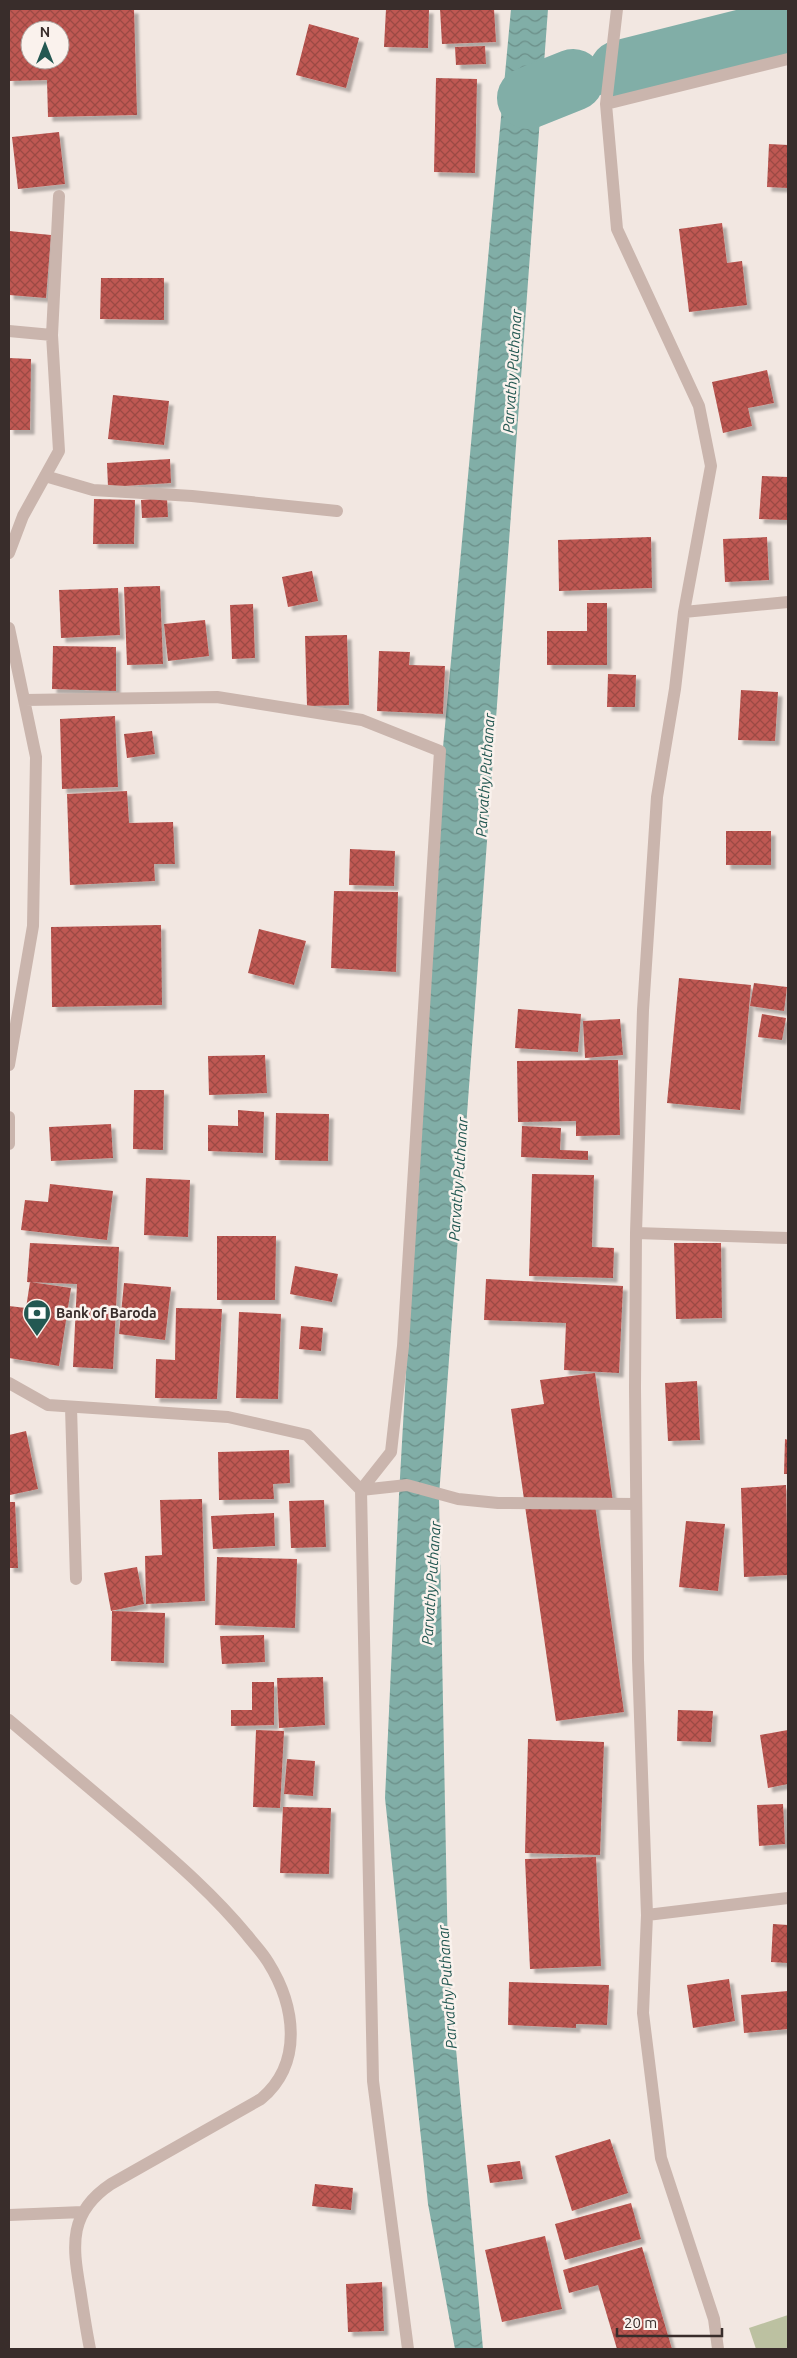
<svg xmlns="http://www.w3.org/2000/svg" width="797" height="2358" font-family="Ubuntu,sans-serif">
  <defs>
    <pattern id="water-waves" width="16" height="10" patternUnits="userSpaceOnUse" patternTransform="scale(1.25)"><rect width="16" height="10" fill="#81aea7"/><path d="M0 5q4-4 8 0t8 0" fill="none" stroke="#6b8e88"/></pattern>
    <pattern id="building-cross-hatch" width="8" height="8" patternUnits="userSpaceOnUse" patternTransform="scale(1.25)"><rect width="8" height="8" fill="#bf5852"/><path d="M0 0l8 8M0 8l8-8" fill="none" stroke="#9c4944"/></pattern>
    <filter id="shadow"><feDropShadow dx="4.5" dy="4.5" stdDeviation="1" flood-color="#0004"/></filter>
  </defs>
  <rect width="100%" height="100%" fill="#f2e7e1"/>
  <!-- park -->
  <path fill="#bcc1a1" d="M 788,2315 L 788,2349 L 756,2349 L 749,2328 Z"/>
  <!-- water -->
  <path fill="url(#water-waves)" d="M 511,9 L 548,9 L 439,1496 L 448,1960 L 483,2349 L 455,2349 L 428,2204 L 385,1798 L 399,1495 L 439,791 Z"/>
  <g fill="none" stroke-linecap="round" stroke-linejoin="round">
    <!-- stream -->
    <path stroke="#81aea7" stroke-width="10" d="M 780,31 L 788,36"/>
    <!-- river -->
    <path stroke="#81aea7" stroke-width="62" d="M 620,71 L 788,29
      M 528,98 L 573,80"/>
  </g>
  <!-- building -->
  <path fill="url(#building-cross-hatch)" fill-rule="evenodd" filter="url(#shadow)" d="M 9,9 L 134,9 L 137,115 L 48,117 L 47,80 L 9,81 ZM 30,30 L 60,30 L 60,60 L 30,60 Z
    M 386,9 L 429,9 L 428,48 L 384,47 Z
    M 440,9 L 494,9 L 496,42 L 442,44 Z
    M 309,24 L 359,38 L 346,88 L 296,75 Z
    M 485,46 L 486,64 L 456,65 L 455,47 Z
    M 436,78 L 477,79 L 475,173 L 434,172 Z
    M 59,132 L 65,184 L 18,189 L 12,137 Z
    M 769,144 L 788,145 L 788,188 L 767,187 Z
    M 722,223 L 727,263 L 742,261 L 747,305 L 689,312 L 679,229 Z
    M 9,231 L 51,235 L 46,298 L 9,295 Z
    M 101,278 L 164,278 L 164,320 L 100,319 Z
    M 9,358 L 31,359 L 30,430 L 9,430 Z
    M 767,370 L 774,403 L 748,408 L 752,426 L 723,433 L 712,382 Z
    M 113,395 L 169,401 L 164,445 L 108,439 Z
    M 170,459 L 171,483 L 108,487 L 107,463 Z
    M 762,476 L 788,477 L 788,520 L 759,519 Z
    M 167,498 L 168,517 L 142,518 L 141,500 Z
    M 94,499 L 135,500 L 134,544 L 93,544 Z
    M 651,537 L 652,588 L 559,591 L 558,540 Z
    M 767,537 L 769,580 L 725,582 L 723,539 Z
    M 312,571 L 318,601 L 288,607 L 282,577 Z
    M 160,586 L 163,664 L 127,665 L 124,587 Z
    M 118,588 L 120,635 L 61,638 L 59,590 Z
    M 587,603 L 607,603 L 607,665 L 547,665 L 547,631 L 587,631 Z
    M 253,604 L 255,658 L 232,659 L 230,605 Z
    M 205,620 L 209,656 L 168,661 L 164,624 Z
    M 347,635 L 349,705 L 307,706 L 305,636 Z
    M 53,646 L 116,647 L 116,691 L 52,689 Z
    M 379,651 L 410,652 L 409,665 L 445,666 L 443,714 L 377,711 Z
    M 608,674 L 636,675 L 635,707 L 607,707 Z
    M 741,690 L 778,692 L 775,741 L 738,740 Z
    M 115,716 L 118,787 L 62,789 L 60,719 Z
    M 152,731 L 155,754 L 127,758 L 124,734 Z
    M 127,791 L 129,823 L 173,822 L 175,864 L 154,864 L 155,881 L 70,885 L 67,794 Z
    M 726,831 L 771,831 L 771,865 L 726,865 Z
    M 350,849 L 395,851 L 394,886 L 349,885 Z
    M 334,891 L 398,892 L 396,972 L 331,968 Z
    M 161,925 L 162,1005 L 52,1007 L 51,927 Z
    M 259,929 L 306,941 L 294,985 L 248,973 Z
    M 679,978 L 751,985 L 740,1110 L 667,1103 Z
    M 754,983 L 787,987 L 784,1011 L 750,1006 Z
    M 518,1009 L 581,1014 L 578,1052 L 515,1048 Z
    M 762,1014 L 786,1018 L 782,1040 L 758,1037 Z
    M 620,1019 L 623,1055 L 585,1058 L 583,1021 Z
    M 265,1055 L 267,1093 L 209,1095 L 208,1056 Z
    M 618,1060 L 620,1135 L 576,1136 L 576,1121 L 518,1122 L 517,1061 Z
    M 134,1090 L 164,1090 L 163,1150 L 133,1149 Z
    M 238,1110 L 264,1112 L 263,1153 L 208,1151 L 208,1125 L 238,1126 Z
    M 276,1113 L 329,1114 L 328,1161 L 275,1160 Z
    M 111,1124 L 113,1158 L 51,1161 L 49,1127 Z
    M 522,1126 L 561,1128 L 560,1150 L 588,1151 L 588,1160 L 521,1157 Z
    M 532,1174 L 594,1175 L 592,1247 L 614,1248 L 613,1278 L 529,1276 Z
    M 146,1178 L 190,1180 L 188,1237 L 144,1235 Z
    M 50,1184 L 113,1191 L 107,1240 L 21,1230 L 25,1200 L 48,1202 Z
    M 217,1236 L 276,1236 L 275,1300 L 217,1300 Z
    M 30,1243 L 119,1247 L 113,1369 L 73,1367 L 77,1284 L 27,1282 Z
    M 674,1243 L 721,1243 L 722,1318 L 676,1319 Z
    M 295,1266 L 338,1274 L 332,1302 L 290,1294 Z
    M 486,1279 L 623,1286 L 619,1373 L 564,1370 L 566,1323 L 484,1320 Z
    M 30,1282 L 71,1288 L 59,1366 L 9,1358 L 9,1306 L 26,1308 Z
    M 124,1283 L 171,1287 L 165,1340 L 119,1334 Z
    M 176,1308 L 222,1309 L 217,1399 L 155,1398 L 156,1359 L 175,1360 Z
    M 239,1312 L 281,1314 L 278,1399 L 236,1398 Z
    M 301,1326 L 323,1328 L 321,1351 L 299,1349 Z
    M 595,1373 L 613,1502 L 595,1505 L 624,1712 L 556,1721 L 511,1409 L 544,1404 L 540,1380 Z
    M 697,1381 L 700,1440 L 668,1441 L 665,1383 Z
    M 26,1431 L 38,1489 L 10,1495 L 9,1435 Z
    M 785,1439 L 788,1440 L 788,1474 L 784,1474 Z
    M 289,1450 L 290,1483 L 273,1484 L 274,1499 L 219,1500 L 218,1452 Z
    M 786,1485 L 788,1575 L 744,1577 L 741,1488 Z
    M 202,1499 L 205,1601 L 146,1604 L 145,1556 L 162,1555 L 160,1500 Z
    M 324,1500 L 326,1547 L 291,1548 L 289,1501 Z
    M 9,1502 L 15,1502 L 18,1568 L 9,1568 Z
    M 274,1513 L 275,1546 L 213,1549 L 211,1516 Z
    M 686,1521 L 725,1524 L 718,1591 L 679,1587 Z
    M 217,1557 L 297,1559 L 295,1628 L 215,1625 Z
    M 137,1567 L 144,1604 L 111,1611 L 104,1573 Z
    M 112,1611 L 165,1613 L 164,1663 L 111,1661 Z
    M 264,1635 L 265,1662 L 222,1664 L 220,1636 Z
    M 323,1677 L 325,1725 L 279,1728 L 277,1678 Z
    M 252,1682 L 274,1682 L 274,1725 L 231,1726 L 231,1710 L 252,1710 Z
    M 678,1710 L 713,1711 L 711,1742 L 677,1741 Z
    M 256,1730 L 284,1731 L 280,1808 L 253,1807 Z
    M 788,1730 L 788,1784 L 768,1788 L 760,1735 Z
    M 528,1739 L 604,1742 L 600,1855 L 525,1853 Z
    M 287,1759 L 315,1761 L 313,1796 L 284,1794 Z
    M 783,1804 L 785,1844 L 759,1846 L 757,1805 Z
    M 283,1807 L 331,1808 L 329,1874 L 280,1873 Z
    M 596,1857 L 601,1966 L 530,1969 L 525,1859 Z
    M 773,1924 L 788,1925 L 788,1963 L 771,1962 Z
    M 729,1979 L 735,2021 L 693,2028 L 687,1985 Z
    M 509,1982 L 609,1985 L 607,2025 L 576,2024 L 576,2028 L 508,2025 Z
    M 788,1991 L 788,2029 L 744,2033 L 741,1995 Z
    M 610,2139 L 628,2193 L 572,2211 L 555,2156 Z
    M 520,2161 L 523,2179 L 490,2183 L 487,2165 Z
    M 315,2184 L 353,2188 L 351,2210 L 312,2206 Z
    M 631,2203 L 641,2239 L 565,2260 L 555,2224 Z
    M 545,2236 L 562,2309 L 502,2322 L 485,2250 Z
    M 642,2247 L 672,2349 L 617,2349 L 598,2285 L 569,2293 L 563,2270 Z
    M 382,2282 L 384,2331 L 348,2332 L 346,2284 Z"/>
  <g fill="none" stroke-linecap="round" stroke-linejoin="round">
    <!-- minor -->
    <path stroke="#cab5ad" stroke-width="12" d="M 617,9 L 606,104 L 617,229 L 699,406 L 711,466 L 684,612 L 675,689 L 657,797 L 643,1010 L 636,1233 L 635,1388 L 638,1660 L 647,1915 L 643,2013 L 661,2158 L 714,2319 L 718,2349
      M 606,104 L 788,59
      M 9,331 L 52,335 L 59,451 L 23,516 L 9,553
      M 52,335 L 59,196
      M 45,476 L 93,490 L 192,496 L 337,511
      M 684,612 L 788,602
      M 9,628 L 36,757 L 33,926 L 9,1065
      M 25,700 L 217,697 L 362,720 L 440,751 L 403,1346 L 391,1452 L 361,1490
      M 9,1117 L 9,1144
      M 636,1233 L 788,1238
      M 9,1383 L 48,1405 L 228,1417 L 307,1435 L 361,1490 L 373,2081 L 408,2349
      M 71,1407 L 76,1579
      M 361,1490 L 407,1485 L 458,1499 L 498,1503 L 636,1504
      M 9,1720 C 52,1756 95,1793 139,1830 C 177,1863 215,1896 247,1935 C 254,1944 262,1952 268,1962 C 295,2005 304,2063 261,2099 L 111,2184 C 69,2212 72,2244 80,2289 C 83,2309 86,2329 90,2349
      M 647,1915 L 788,1898
      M 9,2215 L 83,2212"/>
  </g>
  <!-- icons -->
  <defs>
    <g id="bank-pin" transform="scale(1.4375)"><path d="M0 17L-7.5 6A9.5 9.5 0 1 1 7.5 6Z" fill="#235852" stroke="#faf2ed"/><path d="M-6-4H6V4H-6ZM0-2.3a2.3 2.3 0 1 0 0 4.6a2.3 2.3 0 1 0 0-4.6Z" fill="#fff"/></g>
  </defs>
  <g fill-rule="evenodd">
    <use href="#bank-pin" x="37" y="1313"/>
  </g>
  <g text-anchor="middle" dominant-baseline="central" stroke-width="5" stroke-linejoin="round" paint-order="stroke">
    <!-- poi labels -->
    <g font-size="14" font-weight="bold" fill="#392d2b" stroke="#faf2ed" text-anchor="start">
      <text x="56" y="1313">Bank of Baroda</text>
    </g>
    <!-- water labels -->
    <g font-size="15" font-style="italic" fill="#235852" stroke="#faf2ed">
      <text transform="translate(512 371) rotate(-86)">Parvathy Puthanar</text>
      <text transform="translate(485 775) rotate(-86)">Parvathy Puthanar</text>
      <text transform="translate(458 1179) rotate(-86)">Parvathy Puthanar</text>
      <text transform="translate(431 1583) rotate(-86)">Parvathy Puthanar</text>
      <text transform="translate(447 1987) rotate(-94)">Parvathy Puthanar</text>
    </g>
  </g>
  <!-- border -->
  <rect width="797" height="2358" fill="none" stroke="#392d2b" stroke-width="20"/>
  <!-- north arrow -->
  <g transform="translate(45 45)"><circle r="24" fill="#faf2ed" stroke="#ada39f"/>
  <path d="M0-4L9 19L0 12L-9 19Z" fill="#235852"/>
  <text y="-8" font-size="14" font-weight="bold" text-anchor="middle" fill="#392d2b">N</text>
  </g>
  <!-- scale -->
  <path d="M617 2328v8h105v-8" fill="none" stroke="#392d2b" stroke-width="2.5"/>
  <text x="624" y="2328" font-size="15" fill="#392d2b" stroke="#faf2ed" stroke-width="4" paint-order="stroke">20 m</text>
</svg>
